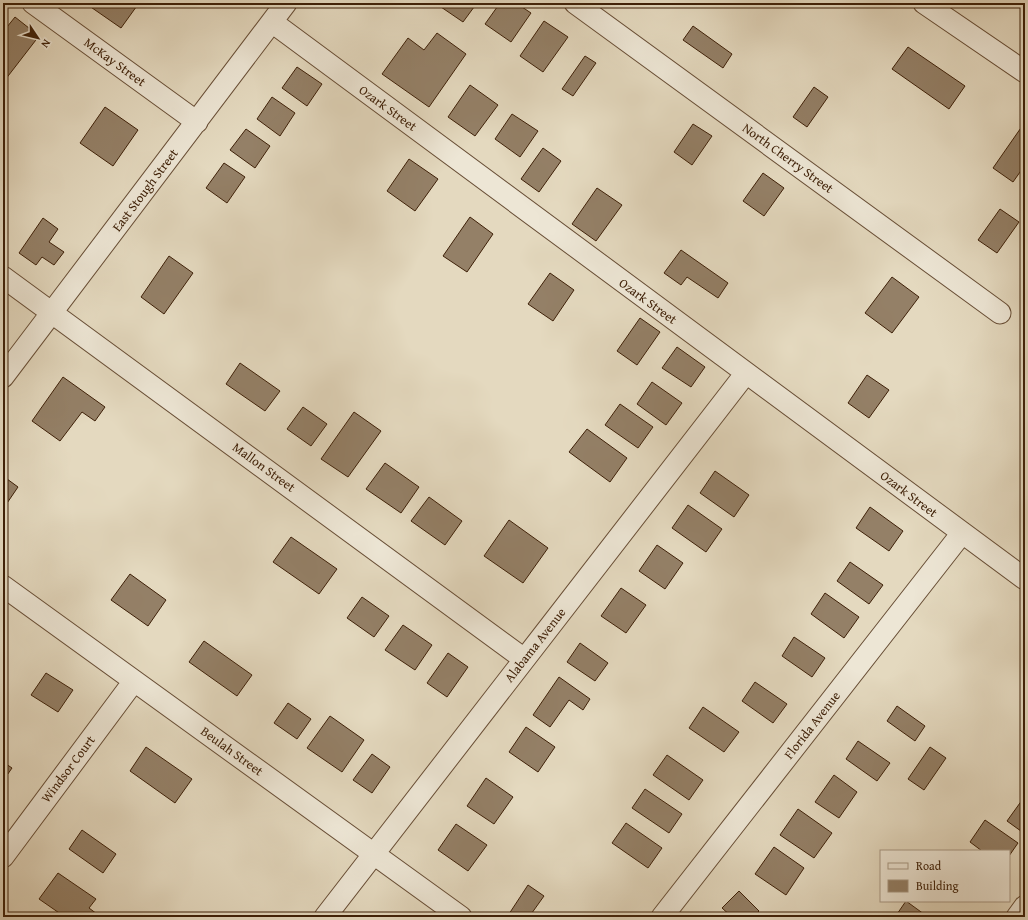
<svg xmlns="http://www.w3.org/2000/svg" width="1028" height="920" font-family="'Gentium Book Plus',serif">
  <rect width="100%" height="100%" fill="#e4d9bf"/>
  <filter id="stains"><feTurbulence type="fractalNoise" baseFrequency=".005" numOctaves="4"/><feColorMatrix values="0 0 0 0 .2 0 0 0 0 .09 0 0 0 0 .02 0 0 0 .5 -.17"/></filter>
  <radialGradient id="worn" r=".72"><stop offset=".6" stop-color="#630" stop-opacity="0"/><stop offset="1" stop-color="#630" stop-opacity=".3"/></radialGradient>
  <!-- building -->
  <path fill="#948067" stroke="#3e2008" d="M 85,3 L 139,3 L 121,28 Z
    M 443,3 L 477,3 L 463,22 L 441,7 Z
    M 500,3 L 516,3 L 531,13 L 511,42 L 485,24 Z
    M 15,17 L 39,36 L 5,80 L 3,78 L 3,32 Z
    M 544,21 L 568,37 L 543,72 L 520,56 Z
    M 693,26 L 732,54 L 723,68 L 683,40 Z
    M 437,33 L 466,54 L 429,107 L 382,74 L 408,38 L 424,50 Z
    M 908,47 L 965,86 L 949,109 L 892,69 Z
    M 585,56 L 596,63 L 573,96 L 562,89 Z
    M 297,67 L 322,84 L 307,106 L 282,88 Z
    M 470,85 L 498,105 L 475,136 L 448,117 Z
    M 814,87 L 828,97 L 807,127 L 793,117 Z
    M 272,97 L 295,113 L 280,136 L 257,119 Z
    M 105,107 L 138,130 L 113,166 L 80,143 Z
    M 512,114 L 538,131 L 520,157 L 495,139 Z
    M 1025,122 L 1025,165 L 1013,182 L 993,168 Z
    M 693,124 L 712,136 L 692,165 L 674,152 Z
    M 246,129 L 270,146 L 255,168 L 230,150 Z
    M 543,148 L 561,161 L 539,192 L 521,179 Z
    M 409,159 L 438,179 L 415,211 L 387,191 Z
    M 224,163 L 245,177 L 227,203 L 206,188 Z
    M 763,173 L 784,188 L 764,216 L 743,201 Z
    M 597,188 L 622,205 L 596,241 L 572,224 Z
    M 1000,209 L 1019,222 L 997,253 L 978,240 Z
    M 470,217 L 493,234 L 467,272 L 443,256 Z
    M 43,218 L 58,229 L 49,242 L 64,252 L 54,265 L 42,257 L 36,265 L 19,253 Z
    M 681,250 L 728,283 L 718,298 L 687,277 L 681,285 L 664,273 Z
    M 169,256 L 193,273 L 164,314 L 141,297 Z
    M 550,273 L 574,290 L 553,321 L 528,304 Z
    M 892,277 L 919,297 L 892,333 L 865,313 Z
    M 640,318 L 660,332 L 637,365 L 617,351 Z
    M 677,347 L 705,367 L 691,387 L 662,368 Z
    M 240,363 L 280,391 L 265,411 L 226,384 Z
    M 867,375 L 889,390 L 869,418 L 848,403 Z
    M 63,377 L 105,407 L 95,421 L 82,412 L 60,441 L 32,421 Z
    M 652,382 L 682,403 L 666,425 L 637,404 Z
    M 620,404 L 653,427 L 638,448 L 605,425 Z
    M 303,407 L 327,424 L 311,446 L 287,429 Z
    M 354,412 L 381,431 L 348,477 L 321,459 Z
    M 587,429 L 627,458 L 610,482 L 569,452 Z
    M 385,463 L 419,487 L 401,513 L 366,489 Z
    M 715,471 L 749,495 L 734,517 L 700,493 Z
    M 3,476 L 18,487 L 3,509 Z
    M 429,497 L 462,521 L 445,545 L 411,521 Z
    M 688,505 L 722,529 L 706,552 L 672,528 Z
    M 870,507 L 903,531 L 889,551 L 856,528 Z
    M 509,520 L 548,548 L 523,583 L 484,556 Z
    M 291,537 L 337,569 L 319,594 L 273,562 Z
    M 657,545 L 683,563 L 665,589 L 639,571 Z
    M 850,562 L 883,585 L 869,604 L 837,581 Z
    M 130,574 L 166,600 L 148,626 L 111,600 Z
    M 621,588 L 646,605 L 626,633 L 601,616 Z
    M 825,593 L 859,617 L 844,638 L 811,614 Z
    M 362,597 L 389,616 L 374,637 L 347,618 Z
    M 403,625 L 432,645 L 415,670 L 385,650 Z
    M 794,637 L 825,658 L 812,677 L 782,656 Z
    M 204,641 L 252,675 L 237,696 L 189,662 Z
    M 580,643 L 608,663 L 595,681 L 567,662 Z
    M 448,653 L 468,667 L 447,697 L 427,683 Z
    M 46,673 L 73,690 L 58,712 L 31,695 Z
    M 559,677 L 590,699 L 583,710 L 569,700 L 550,727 L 533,715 Z
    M 755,682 L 787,704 L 773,723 L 742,701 Z
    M 288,703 L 311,719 L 297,739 L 274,723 Z
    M 897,706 L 925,726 L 915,741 L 887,721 Z
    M 703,707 L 739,732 L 724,752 L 689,728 Z
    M 330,716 L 364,740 L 342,772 L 307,748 Z
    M 526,727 L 555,747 L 538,772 L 509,752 Z
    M 858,741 L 890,763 L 877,781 L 846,759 Z
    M 146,747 L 192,779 L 175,803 L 130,771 Z
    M 930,747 L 946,758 L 924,790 L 908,779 Z
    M 372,754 L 390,767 L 372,793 L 353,780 Z
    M 667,755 L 703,780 L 689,800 L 653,775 Z
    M 3,762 L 12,768 L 3,781 Z
    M 834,775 L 857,792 L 839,818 L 815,802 Z
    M 486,778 L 513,797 L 494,824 L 467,806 Z
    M 645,789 L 682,814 L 669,833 L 632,808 Z
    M 1025,796 L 1025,834 L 1007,821 Z
    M 798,809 L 832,833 L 814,858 L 780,835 Z
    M 985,820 L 1018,843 L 1009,856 L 1009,851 L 982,851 L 970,842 Z
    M 626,823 L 662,848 L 648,868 L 612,843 Z
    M 456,824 L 487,845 L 468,871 L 438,850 Z
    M 82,830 L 116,854 L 103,873 L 69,849 Z
    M 774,847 L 804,868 L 786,895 L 755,874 Z
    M 58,873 L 96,899 L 89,908 L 101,917 L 65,917 L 39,899 Z
    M 528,885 L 544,896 L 529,917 L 507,917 Z
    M 739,891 L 759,911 L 753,917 L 732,917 L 722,908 Z
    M 906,901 L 928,917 L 895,917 Z"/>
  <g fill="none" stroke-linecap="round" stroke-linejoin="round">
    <!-- street casing -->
    <g stroke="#684e36" stroke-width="23">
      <path id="street" d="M 33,3 L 197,122
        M 575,3 L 1000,313
        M 924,3 L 1025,72
        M 272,22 L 1025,579
        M 3,277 L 524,659
        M 3,377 L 286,3
        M 3,586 L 461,917
        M 3,857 L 134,681
        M 325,917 L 746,373
        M 662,917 L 962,533
        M 1017,917 L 1025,906"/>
    </g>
    <!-- street -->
    <use href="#street" stroke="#ede6d5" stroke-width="21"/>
  </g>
  <g text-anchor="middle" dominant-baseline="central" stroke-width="3.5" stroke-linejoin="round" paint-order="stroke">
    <!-- street labels -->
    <g font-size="13" fill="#3e2008" stroke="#ede6d5">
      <text transform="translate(115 62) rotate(36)">McKay Street</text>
      <text transform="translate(388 108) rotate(36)">Ozark Street</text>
      <text transform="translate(788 158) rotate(36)">North Cherry Street</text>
      <text transform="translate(145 190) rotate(-53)">East Stough Street</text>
      <text transform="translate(648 301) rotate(36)">Ozark Street</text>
      <text transform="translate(264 467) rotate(36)">Mallon Street</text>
      <text transform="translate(909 494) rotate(37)">Ozark Street</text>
      <text transform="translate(535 645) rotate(-52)">Alabama Avenue</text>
      <text transform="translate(812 725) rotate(-52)">Florida Avenue</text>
      <text transform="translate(232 751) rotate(36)">Beulah Street</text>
      <text transform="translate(68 769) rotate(-53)">Windsor Court</text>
    </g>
  </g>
  <!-- margin -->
  <rect width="1028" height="920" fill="none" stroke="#e4d9bf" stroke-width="16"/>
  <rect x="4" y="4" width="1020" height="912" fill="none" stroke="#3e2008" stroke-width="2"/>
  <rect x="8" y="8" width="1012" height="904" fill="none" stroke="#3e2008"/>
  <!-- legend -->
  <rect x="880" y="850" width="130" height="52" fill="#ede6d5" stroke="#a79783"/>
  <rect x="888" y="863" width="20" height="6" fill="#ede6d5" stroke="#a79783"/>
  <text x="916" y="870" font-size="12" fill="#3e2008">Road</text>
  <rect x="888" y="880" width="20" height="12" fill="#948067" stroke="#a79783"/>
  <text x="916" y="890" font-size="12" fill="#3e2008">Building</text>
  <!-- north arrow -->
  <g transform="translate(38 38) rotate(125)" stroke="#ede6d5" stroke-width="3" paint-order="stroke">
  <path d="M0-3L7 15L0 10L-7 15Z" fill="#3e2008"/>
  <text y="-6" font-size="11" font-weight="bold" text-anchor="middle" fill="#3e2008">N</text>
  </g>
  <rect width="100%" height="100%" filter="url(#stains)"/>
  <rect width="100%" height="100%" fill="url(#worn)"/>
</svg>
